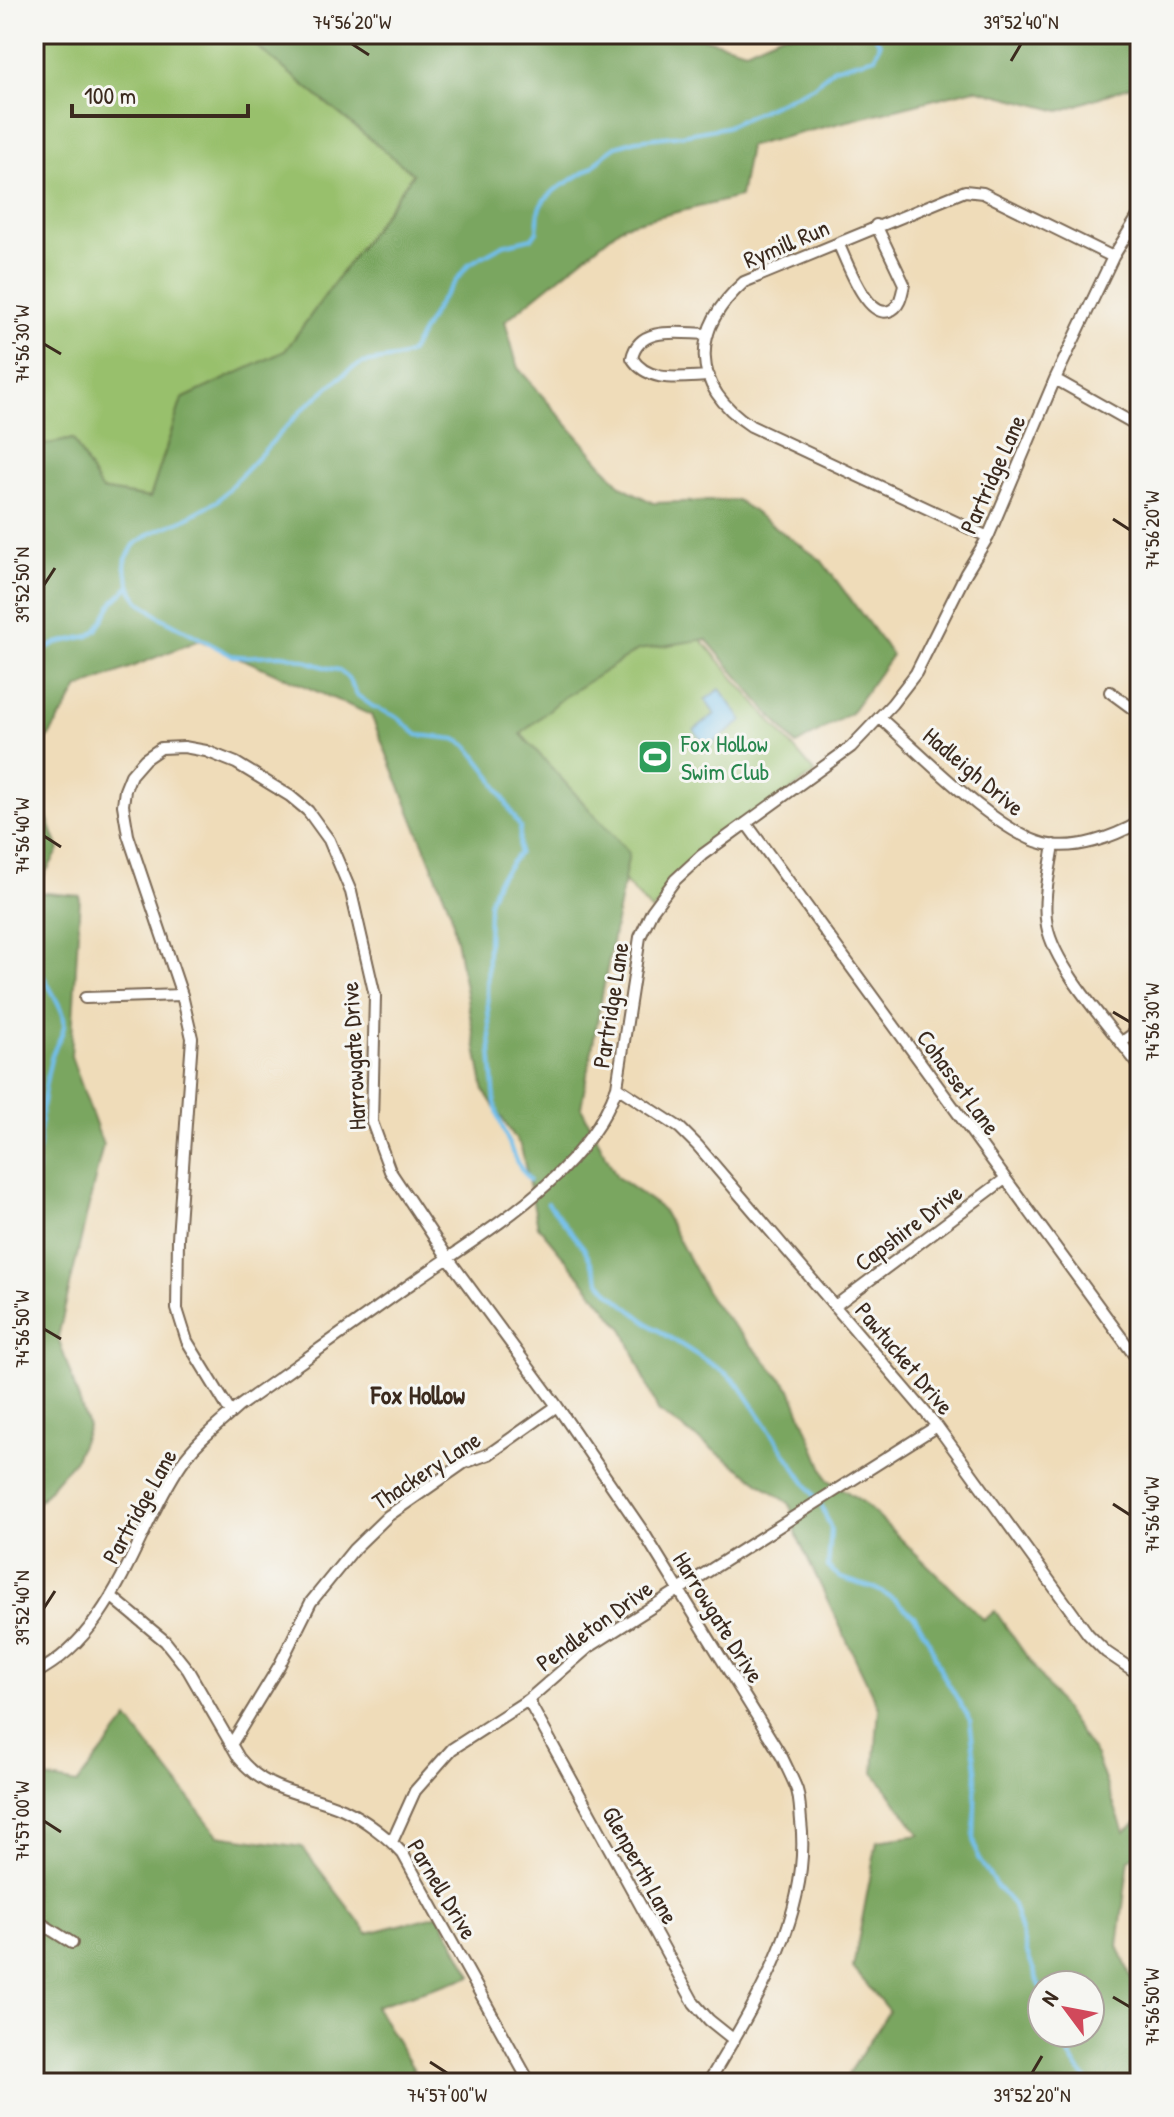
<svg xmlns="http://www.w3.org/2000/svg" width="1174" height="2117" font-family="'Patrick Hand',sans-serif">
  <rect width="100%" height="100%" fill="#f6f6f2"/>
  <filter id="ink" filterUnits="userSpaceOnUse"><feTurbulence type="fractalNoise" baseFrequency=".0125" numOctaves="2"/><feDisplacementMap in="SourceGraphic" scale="16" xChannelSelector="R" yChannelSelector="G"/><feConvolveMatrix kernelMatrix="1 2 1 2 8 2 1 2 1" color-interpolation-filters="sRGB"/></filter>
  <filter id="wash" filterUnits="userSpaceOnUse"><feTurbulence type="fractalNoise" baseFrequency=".006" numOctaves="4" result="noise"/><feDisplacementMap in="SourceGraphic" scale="32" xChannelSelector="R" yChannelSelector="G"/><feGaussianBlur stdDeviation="1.8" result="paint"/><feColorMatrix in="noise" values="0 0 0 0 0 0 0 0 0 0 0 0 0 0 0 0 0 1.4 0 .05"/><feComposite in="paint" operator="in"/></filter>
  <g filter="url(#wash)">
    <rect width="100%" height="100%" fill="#efdcb9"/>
    <!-- green -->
    <path fill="#98c06c" stroke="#6a7545" stroke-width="2" d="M 37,34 L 251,34 L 251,41 L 413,173 L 285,351 L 182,399 L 150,498 L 100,490 L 73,439 L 34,447 L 34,50 L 39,50 Z
      M 683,618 L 815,773 L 702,855 L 652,911 L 494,742 Z"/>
    <!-- forest -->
    <path fill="#7aa660" stroke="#5a683f" stroke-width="2" fill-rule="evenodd" d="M 251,34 L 688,34 L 746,50 L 782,34 L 1140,34 L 1140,83 L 1060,111 L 975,89 L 749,146 L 740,197 L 624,225 L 505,321 L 518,368 L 621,486 L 653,503 L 737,500 L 821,560 L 892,655 L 851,713 L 796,745 L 706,639 L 638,650 L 564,697 L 521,734 L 629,853 L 581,1107 L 617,1177 L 662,1209 L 712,1302 L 791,1389 L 827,1479 L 863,1502 L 984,1620 L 995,1611 L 1096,1756 L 1124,1832 L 1140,1820 L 1140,1852 L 1129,1859 L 1118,1946 L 1140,1999 L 1140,2083 L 975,2083 L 934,2076 L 934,2083 L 843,2083 L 889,2011 L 853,1968 L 877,1841 L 920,1835 L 874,1772 L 879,1708 L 797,1536 L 790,1504 L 658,1411 L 624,1330 L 538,1226 L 521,1147 L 484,1091 L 451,912 L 371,715 L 199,640 L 79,688 L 34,760 L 34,447 L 73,439 L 101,490 L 150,498 L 182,399 L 285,351 L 413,174 L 250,41 ZM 1042,1985 L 1090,1985 L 1090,2033 L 1042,2033 Z
      M 34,783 L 59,850 L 34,892 L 80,896 L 71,1056 L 103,1145 L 58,1337 L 88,1427 L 75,1459 L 34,1507 Z
      M 128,1719 L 218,1835 L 302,1847 L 368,1933 L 439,1915 L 472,1976 L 375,2006 L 422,2083 L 34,2083 L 34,1776 L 77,1784 Z"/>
    <!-- water -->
    <path fill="#72bfec" stroke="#567485" stroke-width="2" d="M 720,689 L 743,721 L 707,747 L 694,730 L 715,714 L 705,700 Z"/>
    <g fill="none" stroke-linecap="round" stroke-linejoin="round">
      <!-- stream -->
      <path stroke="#72bfec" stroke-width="4" d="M 34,655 L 57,643 L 89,636 L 97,630 L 114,601 L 130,586
        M 34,958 C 40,974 63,1006 64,1019 C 66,1034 54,1045 51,1059 C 39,1106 39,1154 34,1201
        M 529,1180 L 516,1161 L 499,1119 L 495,1103 L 487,995 L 489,902 L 497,881 L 519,853 L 520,827 L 489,773 L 468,746 L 455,739 L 418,735 L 397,717 L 372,706 L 357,695 L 348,678 L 339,670 C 319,668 302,657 282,655 C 265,654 248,659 231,655 L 160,617 L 139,601 L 132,591 L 125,568 L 126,559 L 134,545 L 151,533 L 183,520 L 217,501 L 303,409 L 349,370 L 363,363 L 401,357 L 410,353 L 440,301 L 469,264 L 503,245 L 532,238 L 537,231 L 539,209 L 544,200 L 555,190 L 594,166 L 605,154 L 616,146 L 637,140 L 682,135 L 726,127 L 814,86 L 834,68 L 875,57 L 880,44 L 874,34
        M 548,1203 L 584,1248 L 600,1281 L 610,1293 L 653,1327 L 727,1374 L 740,1386 L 815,1497
        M 822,1507 L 831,1529 L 828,1567 L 841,1578 L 876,1589 L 894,1599 L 915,1617 L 929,1641 L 942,1673 L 970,1720 L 976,1769 L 974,1839 L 978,1858 L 995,1884 L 1013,1905 L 1027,1953 L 1042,1992
        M 1062,2033 L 1067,2053 L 1089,2083"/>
    </g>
  </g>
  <g filter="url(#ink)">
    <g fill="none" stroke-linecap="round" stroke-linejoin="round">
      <!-- minor casing -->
      <g stroke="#7a6854" stroke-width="14">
        <path id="minor" d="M 838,243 C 846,259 866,319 889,311 C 900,308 902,294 904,284 L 876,225
          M 708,334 C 682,334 639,324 632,358 C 648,384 681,377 709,376
          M 1055,379 L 1140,427
          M 988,537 L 751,426 C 690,386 691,329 744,282 L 965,191 L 983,193 L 1113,257
          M 1110,692 L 1140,714
          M 880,718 C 919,752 997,833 1045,844 C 1076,851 1113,837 1140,822
          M 746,823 L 1140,1363
          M 1054,845 C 1050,871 1042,900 1047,926 C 1055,969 1113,1030 1140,1067
          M 85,998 L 182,995
          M 1122,1042 L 1140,1029
          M 617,1087 L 680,1128 L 698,1146 L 937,1426 L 1088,1634 L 1106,1652 L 1140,1675
          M 835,1306 L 1005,1179
          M 231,1413 L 187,1341 L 177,1309 L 178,1238 L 192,1038 L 182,995 L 128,835 L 123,805 L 125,790 L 131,775 L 145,759 L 161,748 L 184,747 L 206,751 L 236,763 L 290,796 L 308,811 L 329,840 L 351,892 L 375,996 L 372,1122 L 390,1171 L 448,1258 L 557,1406 L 642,1530 L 782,1757 C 787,1768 793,1779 797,1790 C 800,1800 800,1811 801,1821 C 812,1915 754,2005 708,2083
          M 112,1597 L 165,1641 L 188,1670 L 239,1758 C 269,1795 303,1791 343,1809 C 364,1819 388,1837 403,1854 L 530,2083
          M 34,1674 C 116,1632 133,1535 181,1464 C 196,1442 218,1425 238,1407 C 296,1366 354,1324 412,1283 C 487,1230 584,1177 617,1087 L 640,937 L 652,911 L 675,880 L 702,855 L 851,747 L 892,704 L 916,673 L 966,573 L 988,537 L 1055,379 L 1113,257 L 1140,213
          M 528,1700 L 694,2003 L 709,2020 L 734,2040
          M 231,1745 L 279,1666 L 311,1602 L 354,1549 L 388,1516 L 464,1463 L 489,1454 L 557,1406
          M 392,1842 L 415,1791 L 452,1749 L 528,1700 L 589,1647 L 937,1426
          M 34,1919 L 72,1943"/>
      </g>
      <!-- minor -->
      <use href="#minor" stroke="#fff" stroke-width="10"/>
    </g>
  </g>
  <!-- ticks -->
  <path fill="none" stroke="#3b2a1e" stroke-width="3" d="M 352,44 L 369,55M 1011,61 L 1021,44M 44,344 L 61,354M 1113,519 L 1130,530M 44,585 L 55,568M 44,836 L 61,847M 1113,1012 L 1130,1022M 44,1329 L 61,1339M 1113,1504 L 1130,1515M 44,1608 L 55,1591M 44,1821 L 61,1832M 1113,1997 L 1130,2007M 430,2062 L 447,2073M 1032,2073 L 1042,2056"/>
  <!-- icons -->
  <defs>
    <g id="stadium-square" transform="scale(1.8)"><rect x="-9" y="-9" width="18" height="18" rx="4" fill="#2e9e5b" stroke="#f6f6f2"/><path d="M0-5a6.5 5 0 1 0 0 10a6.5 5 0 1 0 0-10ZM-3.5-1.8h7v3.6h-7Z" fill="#fff"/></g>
  </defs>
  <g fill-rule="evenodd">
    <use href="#stadium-square" x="655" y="757"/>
  </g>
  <g text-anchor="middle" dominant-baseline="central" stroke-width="6" stroke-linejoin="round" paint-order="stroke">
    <!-- street labels -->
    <g font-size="24" fill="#3b2a1e" stroke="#f6f6f2">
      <text transform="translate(786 243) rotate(-23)">Rymill Run</text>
      <text transform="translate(992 474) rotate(-66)">Partridge Lane</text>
      <text transform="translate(974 771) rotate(40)">Hadleigh Drive</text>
      <text transform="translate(610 1005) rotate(-81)">Partridge Lane</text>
      <text transform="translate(353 1056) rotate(-93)">Harrowgate Drive</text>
      <text transform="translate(959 1082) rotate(54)">Cohasset Lane</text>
      <text transform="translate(908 1227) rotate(-37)">Capshire Drive</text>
      <text transform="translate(905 1358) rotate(50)">Pawtucket Drive</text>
      <text transform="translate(426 1470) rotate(-33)">Thackery Lane</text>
      <text transform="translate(139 1506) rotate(-61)">Partridge Lane</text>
      <text transform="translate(719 1617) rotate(58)">Harrowgate Drive</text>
      <text transform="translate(594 1625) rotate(-36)">Pendleton Drive</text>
      <text transform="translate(641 1865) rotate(61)">Glenperth Lane</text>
      <text transform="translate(443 1889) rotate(59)">Parnell Drive</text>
    </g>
    <!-- leisure labels -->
    <g font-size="24" fill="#27864d" stroke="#f6f6f2" text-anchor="start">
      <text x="681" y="743">Fox Hollow<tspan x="681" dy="28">Swim Club</tspan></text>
    </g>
    <!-- neighbourhood labels -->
    <g font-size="26" font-weight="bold" fill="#3b2a1e" stroke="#f6f6f2">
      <text x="418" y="1394">Fox Hollow</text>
    </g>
  </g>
  <!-- margin -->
  <rect width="1174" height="2117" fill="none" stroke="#f6f6f2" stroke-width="88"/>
  <!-- north arrow -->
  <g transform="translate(1066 2009) rotate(302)"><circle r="38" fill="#f6f6f2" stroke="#aba49d" stroke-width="2"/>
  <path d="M0-6L14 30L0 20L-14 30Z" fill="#d1495b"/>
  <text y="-12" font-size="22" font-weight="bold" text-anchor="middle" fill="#3b2a1e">N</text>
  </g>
  <!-- scale -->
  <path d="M72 104v12h176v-12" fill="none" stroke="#3b2a1e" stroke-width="4"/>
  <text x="84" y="104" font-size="24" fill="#3b2a1e" stroke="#f6f6f2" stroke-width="6" paint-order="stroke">100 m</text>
  <rect x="44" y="44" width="1086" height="2029" fill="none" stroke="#3b2a1e" stroke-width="3"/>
  <g font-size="20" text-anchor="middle" fill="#3b2a1e">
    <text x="352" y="29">74°56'20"W</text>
    <text x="1021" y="29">39°52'40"N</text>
    <text transform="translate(22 344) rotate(-90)" y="7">74°56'30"W</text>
    <text transform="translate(1152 530) rotate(-90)" y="7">74°56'20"W</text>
    <text transform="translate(22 585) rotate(-90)" y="7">39°52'50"N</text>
    <text transform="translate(22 836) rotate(-90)" y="7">74°56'40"W</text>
    <text transform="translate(1152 1022) rotate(-90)" y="7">74°56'30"W</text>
    <text transform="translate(22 1329) rotate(-90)" y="7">74°56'50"W</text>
    <text transform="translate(1152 1515) rotate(-90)" y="7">74°56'40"W</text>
    <text transform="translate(22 1608) rotate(-90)" y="7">39°52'40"N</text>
    <text transform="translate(22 1821) rotate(-90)" y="7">74°57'00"W</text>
    <text transform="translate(1152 2007) rotate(-90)" y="7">74°56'50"W</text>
    <text x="447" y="2102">74°57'00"W</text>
    <text x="1032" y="2102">39°52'20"N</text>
  </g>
</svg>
